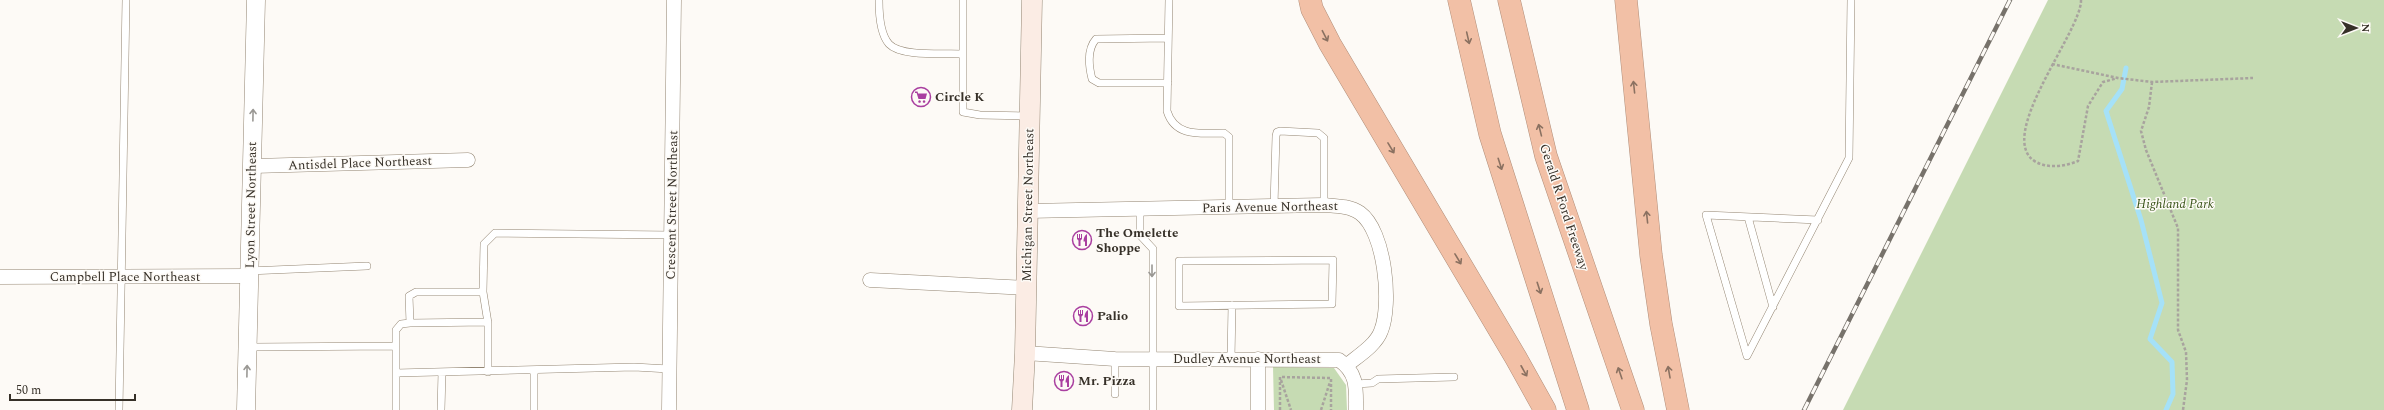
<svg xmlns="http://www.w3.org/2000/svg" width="2384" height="410" font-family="Spectral,serif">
  <rect width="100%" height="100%" fill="#fdfaf6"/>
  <!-- green -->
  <path fill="#c6dbb3" d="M 2048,0 L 2384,0 L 2384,410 L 1843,410 Z
    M 1273,367 L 1334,368 L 1346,385 L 1347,410 L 1274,410 Z"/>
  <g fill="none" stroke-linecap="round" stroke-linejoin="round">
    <!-- stream -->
    <path stroke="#a5e1f8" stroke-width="5" d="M 2126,68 L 2122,89 L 2106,111 L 2141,220 L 2162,303 L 2150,339 L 2172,362 L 2173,394 L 2166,410"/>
    <!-- service casing -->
    <g stroke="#948673" stroke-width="8">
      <path id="service" d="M 879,0 C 879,13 880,34 889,44 C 901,57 944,53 962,54
        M 963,0 L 963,112 L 980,115 L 1029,116
        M 1169,0 L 1167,111 C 1175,138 1202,133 1224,133 L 1229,137 L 1229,207
        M 1168,83 L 1099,83 L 1092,79 C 1089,67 1087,49 1096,39 L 1168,38
        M 1274,206 L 1276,136 L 1277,132 L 1280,131 L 1318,133 L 1324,138 L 1324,205
        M 1140,209 L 1140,235 L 1153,249 L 1153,410
        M 1748,217 L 1773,307
        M 1818,220 L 1706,215 L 1747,356 L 1849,158 L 1851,0
        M 1333,260 L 1332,304 L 1179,306 L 1179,261 Z
        M 249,271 L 367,266
        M 483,292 L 488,323 L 488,372
        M 410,323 L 488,322
        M 248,347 L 396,346
        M 1231,359 L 1232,305
        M 534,371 L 534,410
        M 396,373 L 634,367 L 669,369
        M 1356,384 L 1372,383 L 1378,379 L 1454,377
        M 1115,394 L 1115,359
        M 119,410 L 126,0
        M 396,410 L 396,330 L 401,324 L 410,323 L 409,296 L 416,292 L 483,292 L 484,244 L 495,233 L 672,235
        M 441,410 L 442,372"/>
    </g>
    <!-- minor casing -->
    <g stroke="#948673" stroke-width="15">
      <path id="minor" d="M 252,166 L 468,160
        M 1028,211 L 1324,205 C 1336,206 1350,206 1360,213 C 1385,231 1392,304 1381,331 C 1376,345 1358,356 1347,365
        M 0,277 L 249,276
        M 870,280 L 1026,288
        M 1025,353 L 1115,359 L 1339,360 C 1358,373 1356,389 1356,410
        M 1258,359 L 1258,410
        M 669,410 L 674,0"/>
    </g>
    <!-- tertiary casing -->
    <g stroke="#948673" stroke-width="19">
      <path id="tertiary" d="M 246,410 L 256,0"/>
    </g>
    <!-- secondary casing -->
    <g stroke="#948673" stroke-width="21">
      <path id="secondary" d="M 1022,410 L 1025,353 L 1032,0"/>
    </g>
    <!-- motorway casing -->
    <g stroke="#b08e7a" stroke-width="23">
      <path id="motorway" d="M 1310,0 L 1312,9 L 1330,44 L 1516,358 L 1545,410
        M 1459,0 L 1490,134 L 1578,410
        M 1509,0 L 1546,156 L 1633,410
        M 1626,0 L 1651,255 L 1661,324 L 1678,410"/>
    </g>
    <!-- path -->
    <path stroke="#a8a39e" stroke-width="2.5" stroke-dasharray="3 2" stroke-linecap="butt" d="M 2081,0 C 2082,31 1993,138 2036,162 C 2049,169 2066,166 2078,161 L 2088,106 L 2103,82 L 2118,78
      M 2052,64 L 2118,78 L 2152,82 L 2253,78
      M 2152,82 L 2149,107 L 2141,131 L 2146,150 L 2178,228 L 2178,330 L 2186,352 L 2187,380 L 2183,410
      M 1281,380 L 1291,410
      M 1280,410 L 1280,377 L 1331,378 L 1331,410
      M 1321,410 L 1330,382"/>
    <!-- service -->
    <use href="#service" stroke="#fff" stroke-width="7"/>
    <!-- minor -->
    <use href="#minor" stroke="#fff" stroke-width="14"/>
    <!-- tertiary -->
    <use href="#tertiary" stroke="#fff" stroke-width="18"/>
    <!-- secondary -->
    <use href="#secondary" stroke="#fbece4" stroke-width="20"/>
    <!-- motorway -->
    <use href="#motorway" stroke="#f2c0a6" stroke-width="22"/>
    <!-- rail casing -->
    <g stroke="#77726b" stroke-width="4.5">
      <path id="rail" d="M 1804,410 L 2010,0"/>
    </g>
    <!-- rail -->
    <use href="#rail" stroke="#fdfaf6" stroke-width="3" stroke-dasharray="9" stroke-linecap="butt"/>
  </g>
  <!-- one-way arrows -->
  <defs><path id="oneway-shaft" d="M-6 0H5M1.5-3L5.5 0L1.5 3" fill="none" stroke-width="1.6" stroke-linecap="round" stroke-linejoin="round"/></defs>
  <g stroke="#8b7161">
    <use href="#oneway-shaft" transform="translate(1325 36) rotate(63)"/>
    <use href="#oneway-shaft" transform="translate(1468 38) rotate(77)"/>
    <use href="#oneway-shaft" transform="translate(1634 87) rotate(-96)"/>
    <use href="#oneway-shaft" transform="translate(1540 130) rotate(-104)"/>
    <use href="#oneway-shaft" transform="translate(1391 148) rotate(59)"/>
    <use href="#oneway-shaft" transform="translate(1500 164) rotate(72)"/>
    <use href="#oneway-shaft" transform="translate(1647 217) rotate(-96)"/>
    <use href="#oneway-shaft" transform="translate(1458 259) rotate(59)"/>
    <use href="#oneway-shaft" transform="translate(1539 288) rotate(72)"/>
    <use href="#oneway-shaft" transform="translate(1524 371) rotate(61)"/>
    <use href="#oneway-shaft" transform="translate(1669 372) rotate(-100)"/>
    <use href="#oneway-shaft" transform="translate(1620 373) rotate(-109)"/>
  </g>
  <g stroke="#9a9894">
    <use href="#oneway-shaft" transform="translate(253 115) rotate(-89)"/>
    <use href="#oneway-shaft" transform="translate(1152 271) rotate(90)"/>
    <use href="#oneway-shaft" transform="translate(247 371) rotate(-89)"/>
  </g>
  <!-- icons -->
  <defs>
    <g id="supermarket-ring" transform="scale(1)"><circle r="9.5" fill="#fdfaf6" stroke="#a93fa0" stroke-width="1.5"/><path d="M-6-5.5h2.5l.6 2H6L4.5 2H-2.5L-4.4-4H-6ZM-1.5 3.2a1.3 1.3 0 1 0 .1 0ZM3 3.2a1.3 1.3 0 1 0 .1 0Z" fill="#a93fa0"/></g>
    <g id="restaurant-ring" transform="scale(1)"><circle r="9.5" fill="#fdfaf6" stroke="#a93fa0" stroke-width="1.5"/><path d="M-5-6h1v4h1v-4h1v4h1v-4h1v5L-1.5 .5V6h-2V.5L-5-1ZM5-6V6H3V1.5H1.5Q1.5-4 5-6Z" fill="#a93fa0"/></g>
  </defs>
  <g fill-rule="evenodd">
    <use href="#supermarket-ring" x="921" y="97"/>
    <use href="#restaurant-ring" x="1082" y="240"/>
    <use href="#restaurant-ring" x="1083" y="316"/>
    <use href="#restaurant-ring" x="1064" y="381"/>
  </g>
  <g text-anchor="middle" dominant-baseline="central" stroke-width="3" stroke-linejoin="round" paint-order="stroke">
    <!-- poi labels -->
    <g font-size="13" font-weight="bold" fill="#363028" stroke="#fdfaf6" text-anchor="start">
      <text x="935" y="97">Circle K</text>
      <text x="1096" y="233">The Omelette<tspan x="1096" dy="15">Shoppe</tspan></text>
      <text x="1097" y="316">Palio</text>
      <text x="1078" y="381">Mr. Pizza</text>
    </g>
    <!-- street labels -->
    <g font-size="13" fill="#363028" stroke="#fdfaf6">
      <text transform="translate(360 163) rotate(-2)">Antisdel Place Northeast</text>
      <text transform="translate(251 205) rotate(-89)">Lyon Street Northeast</text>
      <text transform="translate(672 205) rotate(-89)">Crescent Street Northeast</text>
      <text transform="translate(1028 205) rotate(-89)">Michigan Street Northeast</text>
      <text transform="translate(1270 207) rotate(-1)">Paris Avenue Northeast</text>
      <text transform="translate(1564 207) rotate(72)">Gerald R Ford Freeway</text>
      <text x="125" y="277">Campbell Place Northeast</text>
      <text x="1247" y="359">Dudley Avenue Northeast</text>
    </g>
    <!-- park labels -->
    <g font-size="13" font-style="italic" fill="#3a5519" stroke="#fdfaf6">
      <text x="2175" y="204">Highland Park</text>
    </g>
  </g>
  <!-- north arrow -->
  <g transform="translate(2356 28) rotate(90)" stroke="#fdfaf6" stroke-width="3" paint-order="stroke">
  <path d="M0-3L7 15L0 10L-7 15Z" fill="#363028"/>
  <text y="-6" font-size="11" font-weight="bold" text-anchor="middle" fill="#363028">N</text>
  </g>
  <!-- scale -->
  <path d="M10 394v6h125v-6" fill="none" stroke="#363028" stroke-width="2"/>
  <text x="16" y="394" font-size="12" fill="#363028" stroke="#fdfaf6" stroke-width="3" paint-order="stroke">50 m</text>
</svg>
